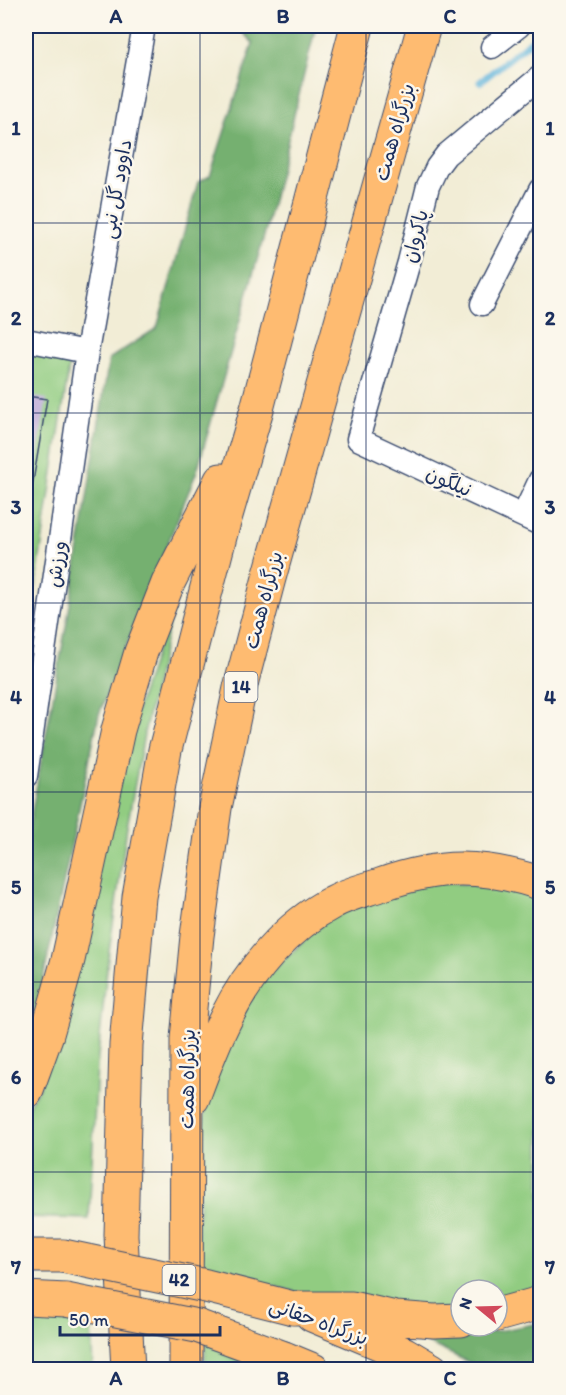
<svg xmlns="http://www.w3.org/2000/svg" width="566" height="1395" font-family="Itim,'Playpen Sans Arabic',sans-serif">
  <rect width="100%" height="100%" fill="#fbf7ec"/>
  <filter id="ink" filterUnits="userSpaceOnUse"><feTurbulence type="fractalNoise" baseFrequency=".0167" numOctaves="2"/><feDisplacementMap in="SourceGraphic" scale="12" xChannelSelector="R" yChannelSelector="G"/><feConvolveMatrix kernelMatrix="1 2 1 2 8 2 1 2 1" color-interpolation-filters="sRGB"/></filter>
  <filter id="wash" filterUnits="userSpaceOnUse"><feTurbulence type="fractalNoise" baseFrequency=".008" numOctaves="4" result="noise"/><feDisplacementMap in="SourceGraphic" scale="24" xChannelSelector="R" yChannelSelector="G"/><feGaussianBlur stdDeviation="1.35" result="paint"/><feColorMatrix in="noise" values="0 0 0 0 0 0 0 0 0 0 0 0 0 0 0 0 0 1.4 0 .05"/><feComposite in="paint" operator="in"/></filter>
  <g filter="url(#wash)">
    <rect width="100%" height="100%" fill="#f2edd6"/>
    <!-- green -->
    <path fill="#91cc81" stroke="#567e70" stroke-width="1.5" d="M 26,346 L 71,354 L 26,649 Z
      M 177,589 L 145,729 L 127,827 L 108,959 L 97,1066 L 89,1219 L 26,1217 L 26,1110 L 40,1086 L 128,736 Z
      M 428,880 L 540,893 L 540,1293 L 497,1306 L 497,1290 L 461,1290 L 461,1311 L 300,1293 L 196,1266 L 203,1125 L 210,1085 L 254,988 L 331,916 Z
      M 26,1312 L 68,1312 L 68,1323 L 91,1327 L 93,1369 L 26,1370 Z
      M 205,1342 L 275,1369 L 205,1369 Z"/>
    <!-- forest -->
    <path fill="#74b06f" stroke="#487066" stroke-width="1.5" d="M 239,26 L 316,26 L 266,229 L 197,471 L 99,714 L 28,1051 L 26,1055 L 26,843 L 69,610 L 109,359 L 157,328 L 198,182 L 210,176 L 253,43 L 238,28 Z
      M 540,1323 L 540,1369 L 483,1369 L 411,1335 L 487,1333 Z"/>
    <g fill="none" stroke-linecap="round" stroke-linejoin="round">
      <!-- stream -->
      <path stroke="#5fb4db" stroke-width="7" d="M 480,82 L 540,34"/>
    </g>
    <g id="blocks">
      <!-- building -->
      <path fill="#bca8d9" d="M 26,396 L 47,399 L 27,517 L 26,516 Z"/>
    </g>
  </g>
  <g filter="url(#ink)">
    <use href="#blocks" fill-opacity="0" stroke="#3b4c70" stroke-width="1.5"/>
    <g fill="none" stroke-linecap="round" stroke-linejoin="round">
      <!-- minor casing -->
      <g stroke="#3b4c70" stroke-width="25">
        <path id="minor" d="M 492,47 L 519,26
          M 540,77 L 446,155 L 437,167 L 428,186 L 409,262 L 358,439 L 540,524
          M 482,304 L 540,190
          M 26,340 L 87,352
          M 523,516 L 540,480
          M 26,776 L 87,352 L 144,26"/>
      </g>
      <!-- highway casing -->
      <g stroke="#3b4c70" stroke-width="35">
        <path id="highway" d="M 26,1092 L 47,1034 L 68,960 L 118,730 L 141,652 L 168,583 L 221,480
          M 193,1098 C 203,1071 213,1043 226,1018 C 249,971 287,926 333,902 C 347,894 365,890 380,885 C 439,864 481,864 540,883
          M 26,1256 L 63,1256
          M 26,1298 L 66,1300
          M 293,1308 L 352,1308 L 396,1318 L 434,1321 L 461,1320
          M 312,1315 L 405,1354 L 432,1370
          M 497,1315 L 540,1303
          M 284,1358 L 313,1370
          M 128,1370 L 121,1235 L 126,1045 L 139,897 L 165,750 L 222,529 L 257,409 L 357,26
          M 186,1370 L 187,1039 L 197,936 L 215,808 L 240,688 L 269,578 L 424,26"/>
      </g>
      <!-- minor -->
      <use href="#minor" stroke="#fff" stroke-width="22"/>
      <!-- highway -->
      <use href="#highway" stroke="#febb71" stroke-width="33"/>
      <!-- highway-bridge casing -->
      <g stroke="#3b4c70" stroke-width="35" stroke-linecap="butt">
        <path id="highway-bridge" d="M 63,1256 L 206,1286 L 293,1308
          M 66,1300 L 197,1326 L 284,1358"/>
      </g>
      <!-- highway-bridge -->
      <use href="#highway-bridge" stroke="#febb71" stroke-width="33"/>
    </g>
  </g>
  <!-- grid -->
  <path fill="none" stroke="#1b2f5e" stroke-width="1.5" stroke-opacity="0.55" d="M 200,26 L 200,1370M 366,26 L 366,1370M 26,223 L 540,223M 26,413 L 540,413M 26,603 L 540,603M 26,792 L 540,792M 26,982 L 540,982M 26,1172 L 540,1172"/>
  <g text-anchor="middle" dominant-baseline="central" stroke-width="5" stroke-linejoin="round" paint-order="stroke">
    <!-- shield labels -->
    <g fill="#fbf7ec" stroke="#5e6b89" stroke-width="1.5">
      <rect x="224.5" y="672" width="33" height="30" rx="4.5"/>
      <rect x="162.5" y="1265" width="33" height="30" rx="4.5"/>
    </g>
    <g font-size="18" font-weight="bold" fill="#1b2f5e">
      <text x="241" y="687">14</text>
      <text x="179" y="1280">42</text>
    </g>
    <!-- street labels -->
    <g font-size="20" fill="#1b2f5e" stroke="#fbf7ec">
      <text transform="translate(394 132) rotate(-74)">بزرگراه همت</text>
      <text transform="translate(116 189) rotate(-80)">داوود گل نبی</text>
      <text transform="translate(415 236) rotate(-76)">پاکروان</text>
      <text transform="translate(449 481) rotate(24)">نیلگون</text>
      <text transform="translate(56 564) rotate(-82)">ورزش</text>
      <text transform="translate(263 600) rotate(-75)">بزرگراه همت</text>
      <text transform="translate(187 1079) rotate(-89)">بزرگراه همت</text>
      <text transform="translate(319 1321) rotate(20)">بزرگراه حقانی</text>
    </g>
  </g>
  <!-- margin -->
  <rect width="566" height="1395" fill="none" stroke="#fbf7ec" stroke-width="66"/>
  <!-- north arrow -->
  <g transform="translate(479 1308) rotate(289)"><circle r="28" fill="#fbf7ec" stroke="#a1a7b3" stroke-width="1.5"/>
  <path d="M0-4.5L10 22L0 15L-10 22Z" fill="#d1495b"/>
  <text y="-9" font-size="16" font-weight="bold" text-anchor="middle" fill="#1b2f5e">N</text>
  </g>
  <!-- scale -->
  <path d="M60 1326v9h160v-9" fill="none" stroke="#1b2f5e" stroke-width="3"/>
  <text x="69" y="1326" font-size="18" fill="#1b2f5e" stroke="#fbf7ec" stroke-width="4.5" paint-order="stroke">50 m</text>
  <rect x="33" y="33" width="500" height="1329" fill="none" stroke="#1b2f5e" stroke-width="2"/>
  <g font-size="20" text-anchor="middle" font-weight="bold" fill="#1b2f5e">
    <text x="116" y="23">A</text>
    <text x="283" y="23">B</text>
    <text x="450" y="23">C</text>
    <text x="16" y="135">1</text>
    <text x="550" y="135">1</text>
    <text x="16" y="325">2</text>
    <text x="550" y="325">2</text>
    <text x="16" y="514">3</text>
    <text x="550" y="514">3</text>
    <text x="16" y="704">4</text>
    <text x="550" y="704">4</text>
    <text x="16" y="894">5</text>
    <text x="550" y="894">5</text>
    <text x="16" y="1084">6</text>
    <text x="550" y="1084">6</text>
    <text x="16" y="1274">7</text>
    <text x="550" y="1274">7</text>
    <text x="116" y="1385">A</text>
    <text x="283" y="1385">B</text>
    <text x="450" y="1385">C</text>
  </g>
</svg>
